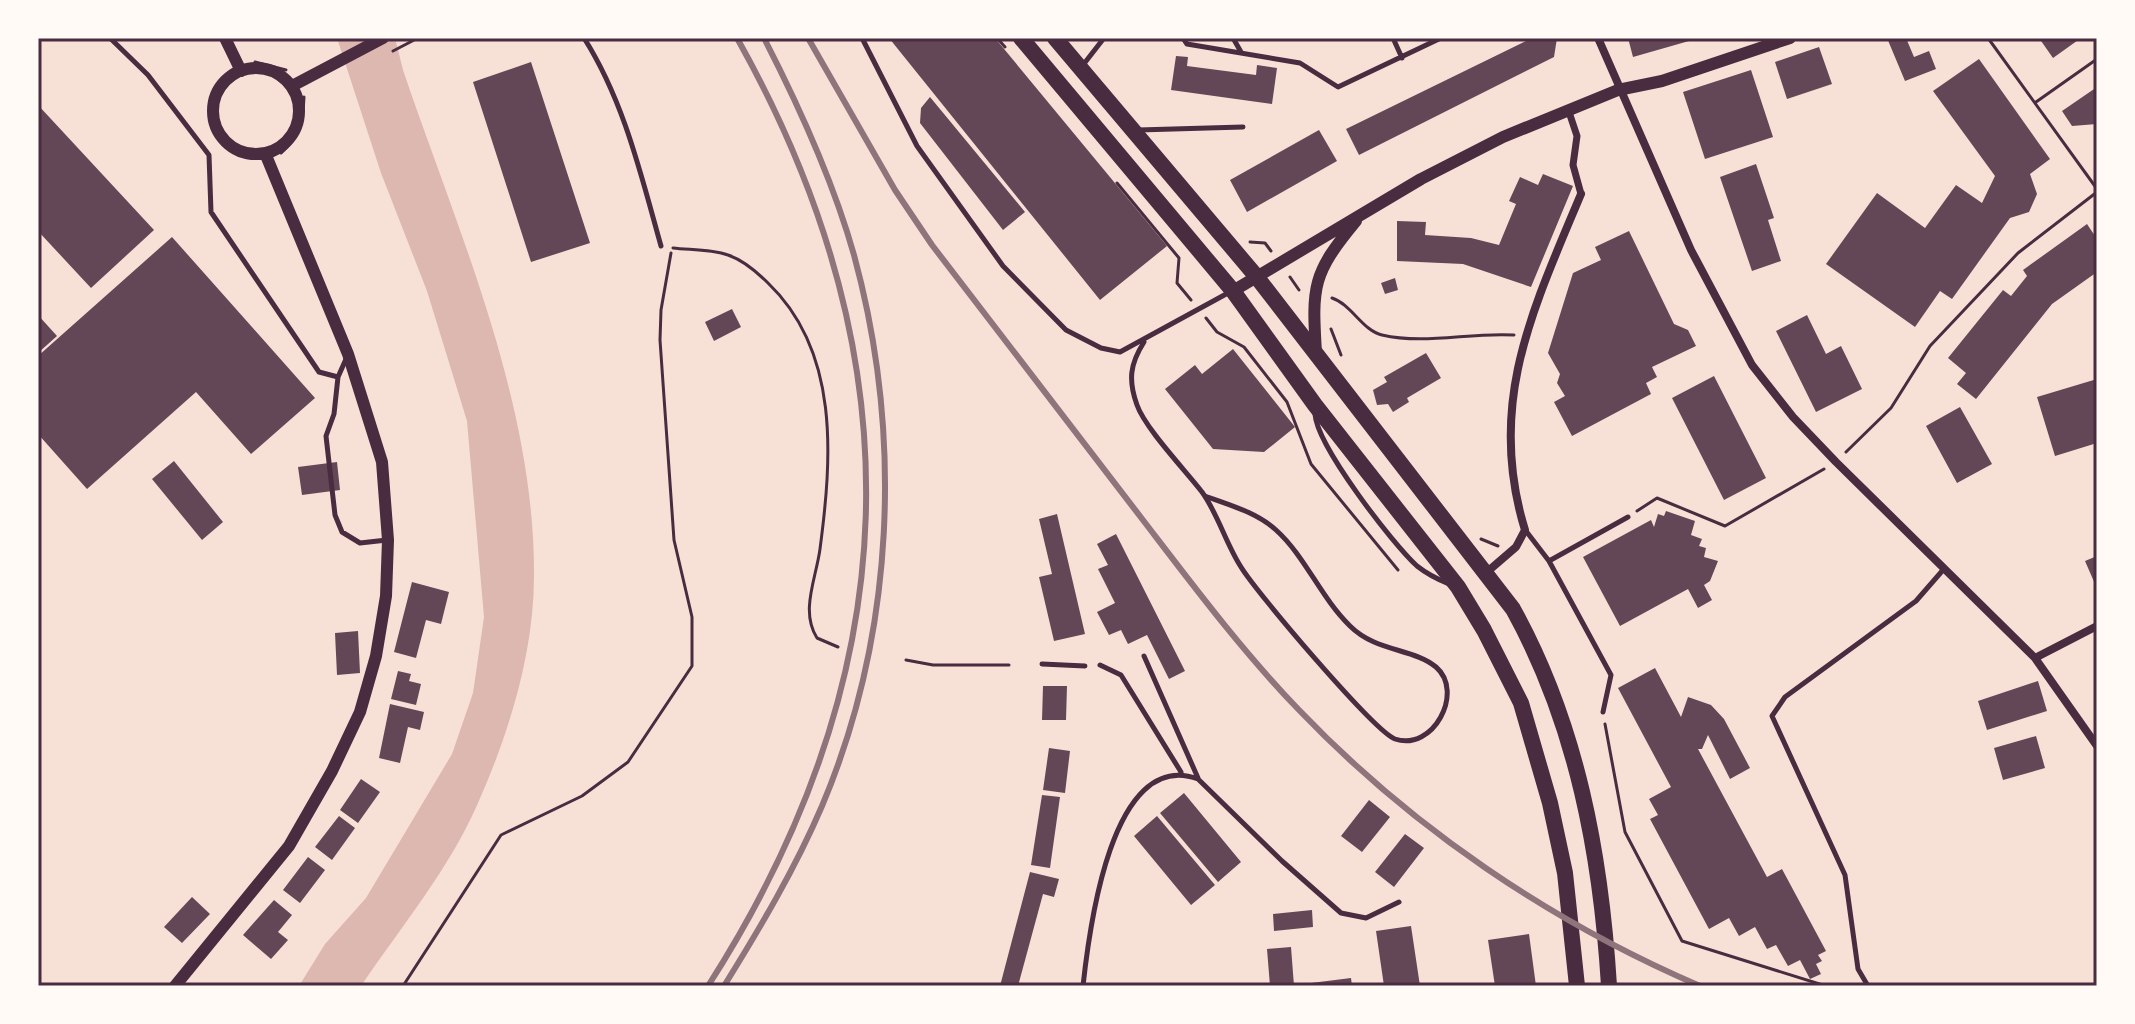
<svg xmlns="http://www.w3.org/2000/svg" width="2135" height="1024" font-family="Arial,sans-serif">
  <rect width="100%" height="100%" fill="#f7e1d7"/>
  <!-- water -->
  <path fill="#dcb8b0" d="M 337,38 L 395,38 L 403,70 C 458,232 535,402 534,576 C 534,653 509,733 478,803 C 450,868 401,927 361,986 L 299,986 L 325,944 L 366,898 L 452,754 L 473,693 L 484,617 L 467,421 L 427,291 L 381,173 Z"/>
  <!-- building -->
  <path fill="#644757" d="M 889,38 L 995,38 L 1167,246 L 1100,300 Z
    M 1532,38 L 1557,38 L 1554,57 L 1359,155 L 1346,129 Z
    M 1628,38 L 1696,38 L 1696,39 L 1633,57 Z
    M 1887,38 L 1906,38 L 1914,57 L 1929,51 L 1936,69 L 1905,81 Z
    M 2039,38 L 2081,38 L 2053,58 Z
    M 1819,47 L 1832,84 L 1787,99 L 1775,62 Z
    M 1176,56 L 1188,57 L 1187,66 L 1256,75 L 1257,65 L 1277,68 L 1272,104 L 1171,90 Z
    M 1979,59 L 2050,159 L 2030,174 L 2037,194 L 2029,212 L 2010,218 L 1952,299 L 1940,291 L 1915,327 L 1826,264 L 1877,193 L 1925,228 L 1956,185 L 1982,203 L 1995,176 L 1933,91 Z
    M 531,62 L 590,243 L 531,262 L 473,82 Z
    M 1751,70 L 1773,137 L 1705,159 L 1683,92 Z
    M 2097,87 L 2097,124 L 2072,126 L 2062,111 Z
    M 930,97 L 1025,212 L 1003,230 L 920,123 L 921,108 Z
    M 38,105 L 154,230 L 91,288 L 38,231 Z
    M 1319,130 L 1337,161 L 1247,212 L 1230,180 Z
    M 1756,164 L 1774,218 L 1768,220 L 1781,261 L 1752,271 L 1720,177 Z
    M 1543,174 L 1573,186 L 1531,287 L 1463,264 L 1397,261 L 1397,221 L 1426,222 L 1425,235 L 1471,238 L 1499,245 L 1516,204 L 1509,201 L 1520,177 L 1538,185 Z
    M 2087,224 L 2097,239 L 2097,272 L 2052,304 L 1976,399 L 1957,384 L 1966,373 L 1948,358 L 2003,290 L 2011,296 L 2027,276 L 2023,270 Z
    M 1629,231 L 1674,324 L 1688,330 L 1696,346 L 1652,367 L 1657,377 L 1646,383 L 1651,394 L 1572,436 L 1554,402 L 1565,396 L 1557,383 L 1560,374 L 1548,353 L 1573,273 L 1601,260 L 1595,247 Z
    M 172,237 L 315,398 L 251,454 L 196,392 L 87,489 L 38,434 L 38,356 Z
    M 1395,278 L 1398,290 L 1385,294 L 1381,283 Z
    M 732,309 L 741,327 L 714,341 L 705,322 Z
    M 38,315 L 57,336 L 38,353 Z
    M 1807,315 L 1826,354 L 1841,346 L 1862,389 L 1816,412 L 1776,331 Z
    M 1233,349 L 1295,427 L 1264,452 L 1213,449 L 1165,389 L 1195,365 L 1202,374 Z
    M 1426,353 L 1441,378 L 1407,398 L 1409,402 L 1393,412 L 1388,404 L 1377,405 L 1373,390 L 1387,382 L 1384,377 Z
    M 1714,376 L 1766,478 L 1724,500 L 1672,398 Z
    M 2097,379 L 2097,443 L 2055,456 L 2037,397 Z
    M 1960,407 L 1992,464 L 1957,483 L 1926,426 Z
    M 174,461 L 223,522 L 202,540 L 152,479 Z
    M 337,462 L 340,490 L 302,495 L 298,467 Z
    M 1666,511 L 1695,521 L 1691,535 L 1702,539 L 1699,546 L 1706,548 L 1704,557 L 1718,561 L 1710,581 L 1704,585 L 1712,600 L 1698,608 L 1688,589 L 1620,626 L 1583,557 L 1651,520 L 1654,527 L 1658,514 L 1664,516 Z
    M 1057,514 L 1085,634 L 1054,641 L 1039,577 L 1052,574 L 1039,519 Z
    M 1116,534 L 1185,671 L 1169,679 L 1147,635 L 1128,644 L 1121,630 L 1109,635 L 1097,612 L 1115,603 L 1098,569 L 1108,565 L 1097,544 Z
    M 2097,556 L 2097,584 L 2095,584 L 2085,561 Z
    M 412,582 L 449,592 L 441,624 L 426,620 L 416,658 L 394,652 Z
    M 358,631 L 360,673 L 337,675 L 335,633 Z
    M 1655,668 L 1681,717 L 1688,697 L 1711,705 L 1724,719 L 1750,768 L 1730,779 L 1708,735 L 1702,749 L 1698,749 L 1767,877 L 1782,869 L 1826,951 L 1818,955 L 1822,961 L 1816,964 L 1821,974 L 1810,979 L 1800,960 L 1788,966 L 1776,945 L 1767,949 L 1755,927 L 1739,936 L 1729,918 L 1709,929 L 1650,819 L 1658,815 L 1649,799 L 1671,787 L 1618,688 Z
    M 398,671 L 411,674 L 409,681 L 421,684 L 416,705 L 391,699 Z
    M 2038,681 L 2047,711 L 1987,730 L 1978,701 Z
    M 1043,686 L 1067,686 L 1066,720 L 1042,720 Z
    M 390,704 L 424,712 L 420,730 L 408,727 L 400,763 L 379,758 Z
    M 2036,736 L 2045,768 L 2003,780 L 1994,748 Z
    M 1049,748 L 1070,751 L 1065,793 L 1043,790 Z
    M 361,779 L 380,792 L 358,823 L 340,810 Z
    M 1184,793 L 1241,862 L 1218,882 L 1160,813 Z
    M 1042,795 L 1060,797 L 1050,868 L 1031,865 Z
    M 1369,800 L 1390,817 L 1362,852 L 1341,836 Z
    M 339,816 L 355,828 L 332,860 L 315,847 Z
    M 1157,816 L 1215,885 L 1191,905 L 1134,836 Z
    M 1405,834 L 1424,848 L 1394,887 L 1375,872 Z
    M 308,857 L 325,870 L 300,903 L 283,890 Z
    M 1030,872 L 1059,879 L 1054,897 L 1043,894 L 1018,986 L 1000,986 Z
    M 192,897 L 210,914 L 182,943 L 164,927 Z
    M 274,900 L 292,915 L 278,932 L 288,940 L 271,959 L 243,935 Z
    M 1312,910 L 1313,927 L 1274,931 L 1273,914 Z
    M 1411,926 L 1420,986 L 1384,986 L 1376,931 Z
    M 1529,934 L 1536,986 L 1495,986 L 1488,940 Z
    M 1291,947 L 1294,986 L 1270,986 L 1267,949 Z
    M 1351,978 L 1352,986 L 1311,986 L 1311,983 Z"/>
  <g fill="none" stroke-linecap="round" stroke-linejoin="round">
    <!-- path -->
    <path stroke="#4a2c40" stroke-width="3" d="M 997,38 L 1005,47
      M 1988,38 L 2097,189
      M 393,51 L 418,38
      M 255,62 L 286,70
      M 2036,102 L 2097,59
      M 281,153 C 301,136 303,121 304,97
      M 1117,183 L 1179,258 L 1177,283 L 1191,300
      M 1250,242 L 1265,243 L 1271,251
      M 673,248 C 690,250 711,249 728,255 C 743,260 757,272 768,283 C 840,352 832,458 820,549 C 816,579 800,611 817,638 L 838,647
      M 1290,277 L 1299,290
      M 1332,298 C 1351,304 1363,331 1382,335 C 1425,345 1470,332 1514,335
      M 1206,318 L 1217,332 L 1244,347 L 1287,402 L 1311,464 L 1398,570
      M 1331,329 L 1341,355
      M 1846,452 L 1891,408 L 1930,346 L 2018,253 L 2097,192
      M 1637,511 L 1657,498 L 1725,526 L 1824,469
      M 1481,539 L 1498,546
      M 906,660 L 933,665 L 1009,665
      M 1605,724 L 1625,832 L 1682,941 L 1826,986
      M 403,986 L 501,835 L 582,796 L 628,762 L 692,666 L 692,617 L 674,540 L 660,340 L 661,310 L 671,253"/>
    <!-- service -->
    <path stroke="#4a2c40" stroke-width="5" d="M 110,38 L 148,75 L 209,155 L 211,212 L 319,372 L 338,377
      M 584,38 C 624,101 641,175 661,246
      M 862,38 L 917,146 L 1003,266 L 1066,330 L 1101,348 L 1120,352 L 1228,293
      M 1183,38 L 1187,44 L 1300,63 L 1338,87 L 1441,38
      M 1233,38 L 1241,52
      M 1393,38 L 1402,58
      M 1083,65 L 1104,38
      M 1138,130 L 1243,127
      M 1144,342 C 1130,364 1128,380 1137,405 C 1145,428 1185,470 1202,492 C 1218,514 1226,544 1241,567 C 1256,592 1374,731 1395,739 C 1433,752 1465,692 1436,667 C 1413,648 1376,652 1350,626 C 1321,598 1305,556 1276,530 C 1256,512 1229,505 1205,496
      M 346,359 L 338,377 L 334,414 L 326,436 L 335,515 L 342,532 L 360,543 L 387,540
      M 1315,414 C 1317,446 1392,543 1417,566 C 1427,574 1437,579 1449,584
      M 1526,531 L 1549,561 L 1611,675 L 1603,712
      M 1549,561 L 1628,517
      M 1144,656 L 1198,778
      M 1042,664 L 1085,666
      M 1100,665 L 1121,675 L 1181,772
      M 1083,986 C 1089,931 1111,747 1198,779 L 1282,861 L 1341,913 L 1366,918 L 1399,902
      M 1868,986 L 1858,969 L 1845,875 L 1772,716 L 1785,697 L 1916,601 L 1943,570"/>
    <!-- pedestrian -->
    <path stroke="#4a2c40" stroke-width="7" d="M 1568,109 L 1577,136 L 1573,165 L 1581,194"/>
    <!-- minor -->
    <path stroke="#4a2c40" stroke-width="8" d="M 1598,38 L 1691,250 L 1752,365 L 1793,417 L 1836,462 L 2035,658 L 2097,746
      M 1487,572 L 1516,547 L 1525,530 C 1486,404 1533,309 1581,194
      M 2035,658 L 2097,626"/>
    <!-- tertiary -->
    <path stroke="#4a2c40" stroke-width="12" d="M 225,38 L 241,71
      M213 111a43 43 0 1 1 86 0a43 43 0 1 1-86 0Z
      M 292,86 L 383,38
      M 1233,291 L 1421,179 L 1503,137 L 1618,90 L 1662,81 L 1790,38
      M 1316,353 C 1312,286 1312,274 1356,221
      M 175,986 L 289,846 L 332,771 L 360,712 L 376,656 L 386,596 L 388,540 L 382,462 L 348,354 L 265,153"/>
    <!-- primary -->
    <path stroke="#4a2c40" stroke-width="16" d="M 1021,38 L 1233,291 L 1315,405 L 1458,587 L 1484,630 L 1521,703 L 1550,803 L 1565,873 L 1577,986
      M 1055,38 L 1256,276 L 1513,609 C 1577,725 1601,855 1609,986"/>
    <!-- rail -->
    <path stroke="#8f747c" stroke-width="6" d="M 808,38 L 895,190 L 932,245 C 1003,338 1074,431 1146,524 C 1195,588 1243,652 1299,710 C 1412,828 1551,922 1700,986
      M 708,986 C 908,674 919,362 737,38
      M 724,986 C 760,928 795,869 822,806 C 895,633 903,435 854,255 C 833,180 800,108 764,38"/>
  </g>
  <!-- border -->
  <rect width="2135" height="1024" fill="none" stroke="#fffaf5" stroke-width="80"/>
  <rect x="40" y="40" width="2055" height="944" fill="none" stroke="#4a2c40" stroke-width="3"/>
</svg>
